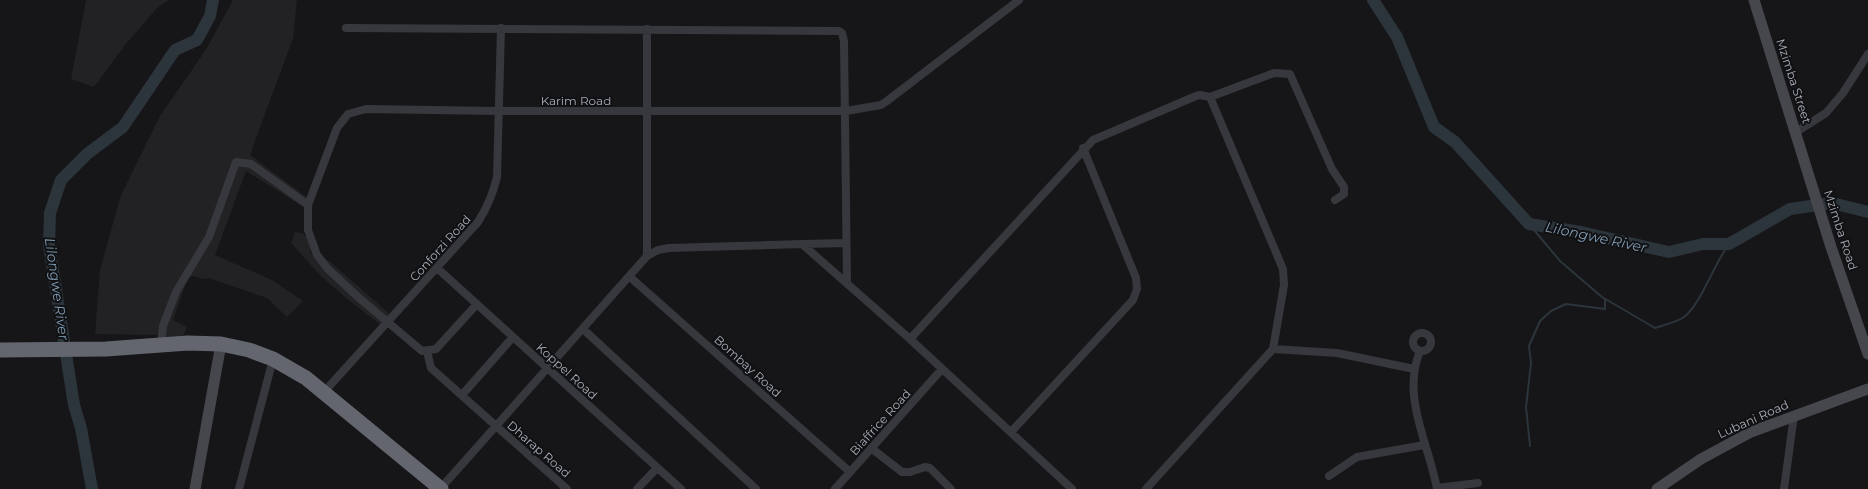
<svg xmlns="http://www.w3.org/2000/svg" width="1868" height="489" font-family="Montserrat,sans-serif">
  <rect width="100%" height="100%" fill="#161618"/>
  <!-- built -->
  <path fill="#222225" d="M 86,0 L 169,0 L 158,7 L 125,45 L 94,87 L 71,79 Z
    M 233,0 L 297,0 L 293,38 L 250,155 L 308,198 L 302,206 L 246,171 L 215,255 L 272,280 L 303,301 L 287,317 L 267,298 L 209,278 L 203,279 L 193,276 L 188,277 L 173,320 L 187,327 L 182,338 L 162,338 L 158,335 L 95,334 L 100,270 L 121,195 L 160,116 L 207,48 Z
    M 295,232 L 302,233 L 308,238 L 311,247 L 310,252 L 320,263 L 328,260 L 391,315 L 381,325 L 351,302 L 322,277 L 291,243 Z"/>
  <g fill="none" stroke-linecap="round" stroke-linejoin="round">
    <!-- stream -->
    <path stroke="#2c353c" stroke-width="2" d="M 1529,224 L 1560,261 L 1602,297 L 1655,328 C 1664,325 1677,322 1684,317 C 1701,304 1715,262 1729,244
      M 1530,446 L 1526,407 L 1531,363 L 1529,346 L 1540,321 L 1551,311 L 1566,304 L 1605,309 L 1605,299"/>
    <!-- river -->
    <path stroke="#2c353c" stroke-width="12" d="M 1373,0 L 1397,37 L 1434,127 L 1455,142 L 1529,224 L 1581,232 L 1669,252 L 1703,244 L 1729,244 L 1790,209 L 1832,203 L 1868,212
      M 92,489 L 81,428 L 74,405 L 49,245 L 50,213 L 61,180 L 87,154 L 123,127 L 175,50 L 197,40 L 210,16 L 213,0"/>
    <!-- street -->
    <path stroke="#37383d" stroke-width="8" d="M 346,28 L 839,31 L 842,33 L 844,41 L 847,282
      M 647,29 L 647,256
      M 1210,97 L 1274,73 L 1290,74 L 1332,169 L 1344,187 L 1344,194 L 1335,200
      M 1796,132 L 1826,113 L 1843,93 L 1868,54
      M 802,244 L 845,243
      M 437,268 L 681,489
      M 630,277 L 850,472
      M 477,304 L 436,349 L 422,351 L 358,297 L 328,269 L 317,255 L 308,230 L 308,205 L 337,128 L 348,114 L 366,109 L 498,111 L 846,111 L 881,105 L 887,101 L 1019,0
      M 583,329 L 756,489
      M1413 342a9 9 0 1 1 18 0a9 9 0 1 1-18 0Z
      M 910,339 L 1093,140 L 1196,96 L 1200,95 L 1210,97 L 1283,269 L 1284,285 L 1273,349 L 1146,489
      M 161,344 L 163,326 L 176,292 L 209,237 L 236,162 L 251,164 L 308,205
      M 1273,349 L 1337,353 L 1414,369
      M 427,351 L 431,368 L 567,489
      M 1420,351 C 1401,397 1429,444 1437,489
      M 324,392 L 478,222 C 487,208 493,194 497,177 L 501,28
      M 462,395 L 513,337
      M 1011,432 L 1133,300 L 1137,289 L 1136,278 L 1083,148
      M 871,448 L 902,472 L 910,472 L 925,467 L 930,468 L 951,489
      M 1329,476 L 1357,457 L 1424,445
      M 1437,488 L 1478,483
      M 239,489 L 273,359
      M 440,489 L 647,256 L 658,250 L 669,248 L 802,244 L 910,339 L 1072,489
      M 637,489 L 657,468
      M 835,489 L 942,369
      M 1784,489 L 1794,415"/>
    <!-- secondary -->
    <path stroke="#45474d" stroke-width="11" d="M 1754,0 L 1831,247 L 1868,354
      M 195,489 L 221,344
      M 1657,489 L 1701,459 L 1751,432 L 1868,389"/>
    <!-- highway -->
    <path stroke="#63666e" stroke-width="15" d="M 0,350 L 106,349 L 188,343 L 221,344 L 249,350 L 273,359 L 306,378 L 441,489"/>
  </g>
  <g text-anchor="middle" dominant-baseline="central" stroke-width="4" stroke-linejoin="round" paint-order="stroke">
    <!-- street labels -->
    <g font-size="12" fill="#a8adb8" stroke="#111113">
      <text transform="translate(1794 81) rotate(72)">Mzimba Street</text>
      <text x="576" y="100">Karim Road</text>
      <text transform="translate(1841 230) rotate(72)">Mzimba Road</text>
      <text transform="translate(440 248) rotate(-48)">Conforzi Road</text>
      <text transform="translate(748 366) rotate(42)">Bombay Road</text>
      <text transform="translate(567 371) rotate(42)">Koppel Road</text>
      <text transform="translate(1753 419) rotate(-24)">Lubani Road</text>
      <text transform="translate(880 422) rotate(-48)">Biaffrice Road</text>
      <text transform="translate(539 449) rotate(41)">Dharap Road</text>
    </g>
    <!-- water labels -->
    <g font-size="14" font-style="italic" fill="#7f9bb3" stroke="#111113">
      <text transform="translate(1596 237) rotate(12)">Lilongwe River</text>
      <text transform="translate(57 289) rotate(82)">Lilongwe River</text>
    </g>
  </g>
</svg>
